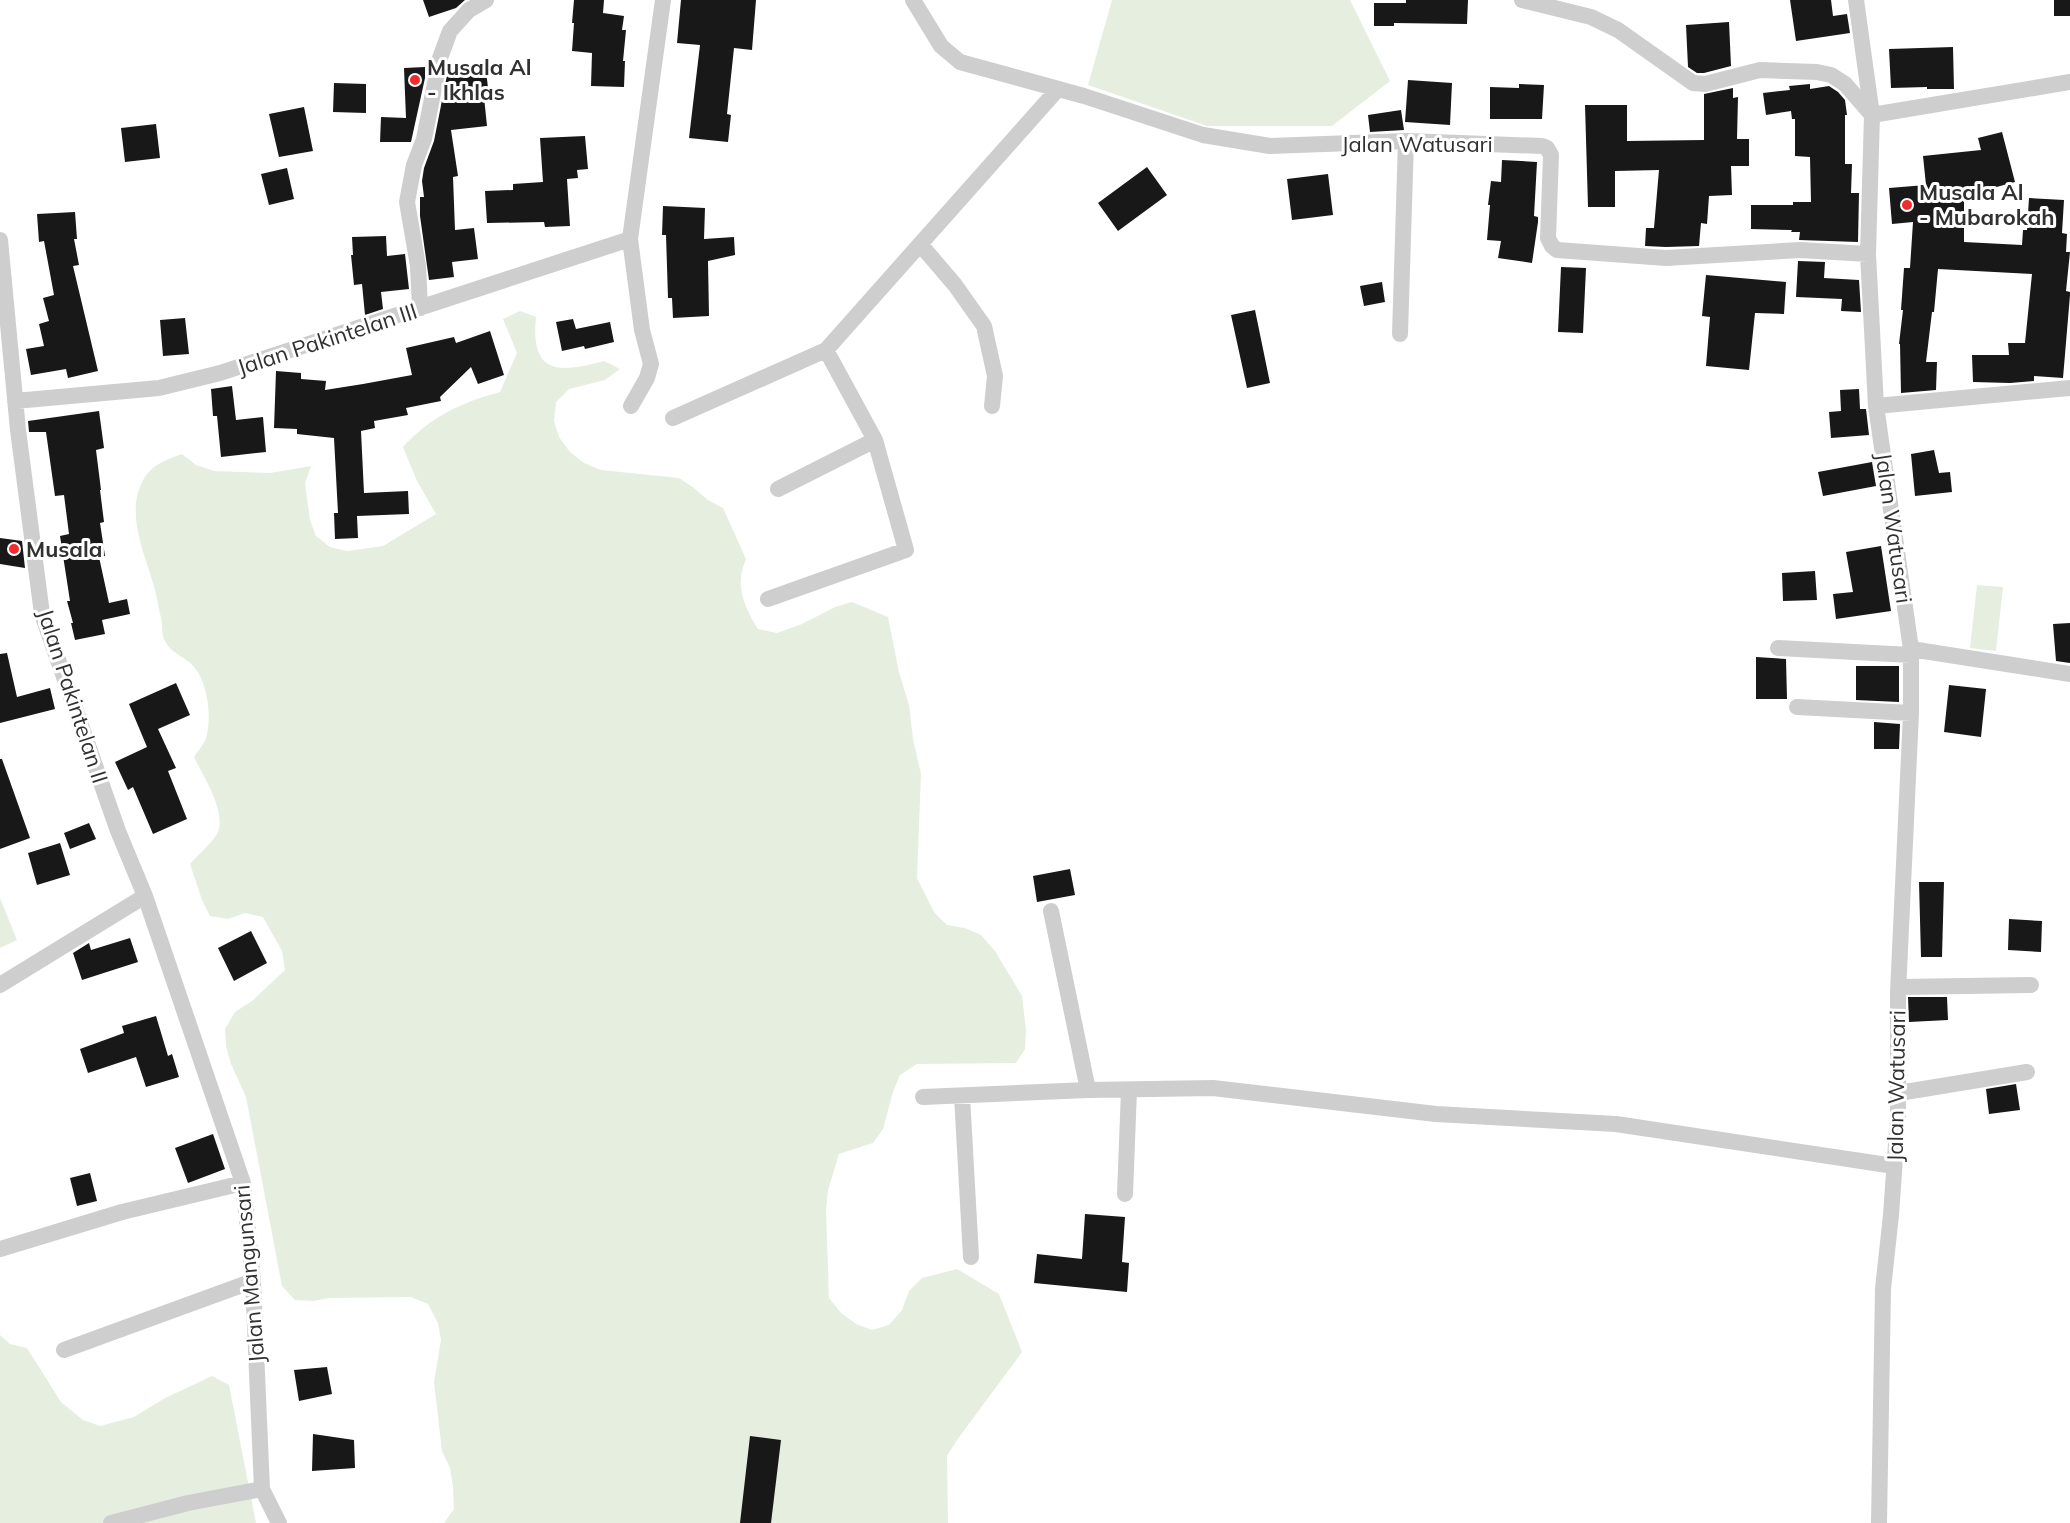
<svg xmlns="http://www.w3.org/2000/svg" width="2070" height="1523" font-family="Mulish,sans-serif">
  <rect width="100%" height="100%" fill="#fff"/>
  <!-- green -->
  <path fill="#e6efdf" d="M 1112,0 L 1350,0 L 1390,81 L 1332,126 L 1207,126 L 1088,85 Z
    M 520,311 L 536,317 C 530,375 559,373 604,361 L 620,369 L 605,380 L 569,389 L 556,402 L 554,421 L 559,437 L 570,452 L 584,463 L 601,470 L 679,478 L 694,488 L 708,500 L 723,508 L 746,559 C 744,565 741,572 741,578 C 739,596 749,615 758,629 L 777,633 L 802,624 L 835,607 L 852,602 L 888,617 L 899,672 L 909,705 L 913,739 L 921,774 L 917,878 L 934,912 L 947,925 L 965,928 L 981,935 L 995,951 L 1022,996 L 1026,1030 L 1025,1049 L 1016,1063 L 917,1064 L 900,1075 L 893,1092 L 883,1129 L 873,1143 L 839,1154 L 828,1190 L 826,1211 L 829,1298 L 841,1313 L 856,1324 L 872,1330 L 889,1325 L 902,1310 L 909,1291 L 922,1278 L 957,1269 L 999,1294 L 1022,1352 L 957,1440 L 947,1456 L 948,1523 L 444,1523 L 454,1509 L 453,1487 L 450,1468 L 442,1451 L 434,1382 L 441,1340 L 438,1323 L 428,1304 L 411,1297 L 330,1298 L 313,1301 L 295,1300 L 282,1286 L 246,1097 L 231,1064 L 226,1046 L 225,1029 L 235,1012 L 252,1001 L 285,970 L 282,951 L 263,917 L 245,913 L 228,919 L 210,916 L 202,900 L 190,864 C 196,857 215,840 218,832 C 226,810 203,776 194,757 C 198,751 204,744 206,738 C 212,717 208,685 195,668 C 187,657 171,654 165,641 C 162,636 162,628 162,623 C 159,610 157,596 153,583 C 143,549 123,507 147,474 C 155,463 171,458 182,454 L 196,465 L 214,471 L 270,473 L 311,466 L 305,483 L 310,520 L 316,536 L 330,547 L 347,551 L 383,546 L 436,514 L 417,481 L 403,447 C 430,417 462,402 500,392 L 517,353 L 503,319 Z
    M 1977,585 L 2003,587 L 1996,651 L 1970,648 Z
    M 0,898 L 17,940 L 0,948 Z
    M 0,1335 L 10,1344 L 27,1348 L 61,1402 L 83,1420 L 100,1426 L 134,1417 L 165,1398 L 212,1376 L 229,1385 L 256,1523 L 0,1523 Z"/>
  <!-- building -->
  <path fill="#181818" d="M 423,0 L 465,0 L 456,8 L 429,17 Z
    M 574,0 L 604,0 L 603,13 L 624,16 L 622,30 L 626,30 L 623,61 L 625,61 L 624,87 L 591,86 L 592,53 L 572,51 L 574,23 L 572,23 Z
    M 681,0 L 756,0 L 752,50 L 734,48 L 727,114 L 731,115 L 728,142 L 689,138 L 700,45 L 677,43 Z
    M 1406,0 L 1468,0 L 1467,24 L 1394,23 L 1394,26 L 1374,26 L 1374,3 L 1406,3 Z
    M 1790,0 L 1831,0 L 1833,16 L 1847,14 L 1850,33 L 1796,41 Z
    M 2054,0 L 2070,0 L 2070,16 L 2054,16 Z
    M 1729,22 L 1731,66 L 1704,73 L 1697,73 L 1688,67 L 1686,25 Z
    M 1953,47 L 1954,89 L 1927,89 L 1927,87 L 1891,88 L 1889,49 Z
    M 425,67 L 425,78 L 411,142 L 380,142 L 381,117 L 406,118 L 404,68 Z
    M 486,71 L 489,96 L 484,97 L 487,126 L 451,130 L 458,176 L 453,177 L 455,230 L 474,228 L 478,259 L 452,262 L 454,277 L 429,280 L 420,216 L 420,197 L 424,197 L 422,181 L 424,168 L 434,141 L 447,75 Z
    M 1408,80 L 1452,83 L 1450,125 L 1405,122 Z
    M 334,83 L 366,84 L 366,113 L 333,112 Z
    M 1519,84 L 1544,85 L 1542,119 L 1490,119 L 1490,87 L 1519,88 Z
    M 1810,84 L 1810,89 L 1829,86 L 1838,92 L 1845,100 L 1847,115 L 1845,115 L 1845,164 L 1852,164 L 1851,193 L 1859,193 L 1858,242 L 1799,240 L 1800,232 L 1791,232 L 1792,230 L 1751,229 L 1751,205 L 1793,205 L 1793,202 L 1811,202 L 1810,157 L 1795,156 L 1795,119 L 1792,119 L 1791,111 L 1766,115 L 1763,93 L 1790,90 L 1789,86 Z
    M 1733,88 L 1733,98 L 1738,97 L 1737,139 L 1749,139 L 1749,166 L 1731,166 L 1732,195 L 1709,196 L 1707,224 L 1701,223 L 1699,246 L 1666,247 L 1645,246 L 1646,228 L 1654,228 L 1659,170 L 1615,171 L 1615,207 L 1588,207 L 1585,105 L 1627,105 L 1627,141 L 1704,140 L 1704,94 Z
    M 304,107 L 313,151 L 279,157 L 269,114 Z
    M 1401,110 L 1404,130 L 1370,132 L 1368,115 Z
    M 156,124 L 160,158 L 125,162 L 121,128 Z
    M 2002,132 L 2015,182 L 1967,195 L 1967,199 L 1964,199 L 1964,242 L 2022,245 L 2023,230 L 2027,230 L 2029,198 L 2064,200 L 2062,233 L 2067,234 L 2066,252 L 2070,252 L 2066,291 L 2070,292 L 2070,295 L 2063,378 L 2034,376 L 2034,381 L 2010,383 L 1973,382 L 1972,355 L 2009,355 L 2008,343 L 2025,343 L 2032,274 L 1938,269 L 1934,312 L 1932,312 L 1926,362 L 1937,362 L 1936,390 L 1901,393 L 1900,344 L 1899,344 L 1903,310 L 1901,310 L 1904,268 L 1910,268 L 1913,222 L 1892,224 L 1889,188 L 1926,185 L 1923,156 L 1981,150 L 1978,138 Z
    M 585,136 L 588,169 L 577,170 L 578,178 L 567,179 L 570,226 L 545,227 L 544,222 L 487,223 L 485,191 L 513,190 L 513,184 L 543,182 L 540,138 Z
    M 1502,160 L 1537,162 L 1534,216 L 1538,217 L 1538,222 L 1532,263 L 1498,258 L 1501,241 L 1487,240 L 1490,205 L 1488,205 L 1491,181 L 1501,182 Z
    M 1147,167 L 1167,195 L 1118,231 L 1098,203 Z
    M 287,168 L 294,199 L 269,205 L 261,174 Z
    M 1328,174 L 1333,215 L 1292,220 L 1287,179 Z
    M 663,206 L 705,208 L 704,239 L 734,237 L 735,255 L 708,261 L 709,316 L 673,318 L 672,298 L 668,298 L 666,235 L 662,235 Z
    M 75,212 L 77,239 L 74,239 L 79,265 L 73,266 L 98,371 L 68,378 L 66,369 L 31,375 L 26,349 L 44,346 L 39,324 L 49,321 L 43,298 L 54,295 L 44,241 L 39,242 L 37,214 Z
    M 386,236 L 387,256 L 405,254 L 409,289 L 381,292 L 383,309 L 365,315 L 362,284 L 354,285 L 351,255 L 353,255 L 352,237 Z
    M 1798,261 L 1825,262 L 1824,278 L 1859,280 L 1861,312 L 1841,311 L 1842,299 L 1796,297 Z
    M 1561,267 L 1586,268 L 1583,333 L 1558,332 Z
    M 1706,275 L 1786,282 L 1784,314 L 1755,313 L 1749,370 L 1706,366 L 1710,317 L 1702,316 Z
    M 1382,282 L 1385,302 L 1364,306 L 1360,286 Z
    M 1255,310 L 1270,383 L 1247,388 L 1231,315 Z
    M 185,318 L 189,354 L 163,356 L 160,320 Z
    M 573,319 L 576,329 L 610,322 L 614,342 L 585,349 L 584,346 L 562,351 L 556,322 Z
    M 490,331 L 504,375 L 478,384 L 471,367 L 440,397 L 441,401 L 406,408 L 408,415 L 374,421 L 375,428 L 361,431 L 364,493 L 408,491 L 409,514 L 357,516 L 358,538 L 335,539 L 334,513 L 338,513 L 334,438 L 297,434 L 297,429 L 274,428 L 276,371 L 301,373 L 301,379 L 326,381 L 325,390 L 363,384 L 412,375 L 406,348 L 454,337 L 456,343 Z
    M 232,386 L 236,420 L 263,417 L 266,452 L 221,457 L 217,416 L 213,416 L 211,389 Z
    M 1859,389 L 1860,409 L 1866,409 L 1869,435 L 1831,438 L 1829,412 L 1841,411 L 1840,390 Z
    M 99,411 L 104,448 L 96,450 L 101,490 L 100,490 L 104,522 L 100,523 L 105,556 L 99,557 L 109,603 L 127,599 L 130,614 L 102,620 L 105,634 L 75,640 L 71,623 L 73,623 L 67,601 L 70,601 L 60,536 L 69,534 L 64,495 L 55,496 L 46,432 L 29,432 L 28,421 Z
    M 1934,450 L 1939,473 L 1950,472 L 1952,492 L 1915,496 L 1911,454 Z
    M 1872,462 L 1876,486 L 1823,496 L 1818,472 Z
    M 0,538 L 22,541 L 25,568 L 0,564 Z
    M 1881,546 L 1891,611 L 1836,619 L 1833,594 L 1853,592 L 1846,552 Z
    M 1815,571 L 1817,600 L 1783,601 L 1782,573 Z
    M 2070,623 L 2070,663 L 2056,661 L 2053,624 Z
    M 7,653 L 17,697 L 50,688 L 55,709 L 0,723 L 0,654 Z
    M 1756,657 L 1786,659 L 1787,699 L 1756,699 Z
    M 1856,666 L 1899,666 L 1899,702 L 1856,700 Z
    M 176,683 L 190,715 L 158,729 L 176,768 L 168,771 L 187,819 L 153,834 L 133,787 L 128,790 L 115,762 L 147,747 L 129,704 Z
    M 1949,685 L 1986,689 L 1981,737 L 1944,732 Z
    M 1874,722 L 1900,724 L 1899,749 L 1874,749 Z
    M 0,759 L 2,759 L 30,838 L 0,849 Z
    M 89,823 L 96,839 L 70,849 L 64,833 Z
    M 60,843 L 70,875 L 37,885 L 28,853 Z
    M 1070,869 L 1075,895 L 1037,902 L 1033,876 Z
    M 1919,882 L 1944,882 L 1942,957 L 1921,957 Z
    M 2009,919 L 2042,921 L 2041,952 L 2008,950 Z
    M 251,931 L 267,963 L 234,981 L 218,948 Z
    M 130,938 L 138,962 L 82,980 L 73,953 L 89,943 L 91,950 Z
    M 1908,997 L 1947,997 L 1948,1020 L 1909,1022 Z
    M 156,1016 L 168,1056 L 172,1054 L 179,1077 L 146,1087 L 136,1057 L 88,1073 L 80,1049 L 124,1033 L 122,1026 Z
    M 2016,1084 L 2020,1110 L 1989,1114 L 1986,1089 Z
    M 213,1134 L 225,1169 L 188,1183 L 175,1148 Z
    M 90,1173 L 97,1201 L 77,1206 L 70,1178 Z
    M 1085,1214 L 1125,1217 L 1122,1262 L 1129,1263 L 1127,1292 L 1034,1283 L 1037,1254 L 1082,1259 Z
    M 327,1367 L 332,1394 L 299,1401 L 294,1370 Z
    M 313,1434 L 354,1440 L 355,1468 L 312,1471 Z
    M 750,1436 L 781,1440 L 771,1523 L 740,1523 Z"/>
  <g fill="none" stroke-linecap="round" stroke-linejoin="round">
    <!-- minor -->
    <path stroke="#cecece" stroke-width="16" d="M 913,0 L 941,46 L 960,62 L 1084,96 L 1203,135 L 1270,146 L 1406,141 L 1542,146 L 1547,148 L 1551,155 L 1548,238 L 1552,246 L 1557,250 L 1666,258 L 1800,250 L 1868,254
      M 1522,0 L 1591,17 L 1618,30 L 1693,83 L 1705,84 L 1760,70 L 1817,72 L 1831,75 L 1845,84 L 1872,115 L 2070,82
      M 1856,0 L 1872,115 L 1868,254 L 1876,406 L 1911,649 L 1911,713 L 1898,993 L 1898,1116 L 1891,1215 L 1883,1289 L 1879,1523
      M 0,240 L 18,430 L 42,614 L 118,831 L 145,896 L 243,1183 L 253,1281 L 262,1489 L 279,1523
      M 920,244 L 955,285 L 984,326 L 995,376 L 992,406
      M 420,308 L 418,266 L 407,202 L 414,165 L 424,139 L 440,58 L 450,31 L 469,10 L 486,0
      M 1400,334 L 1406,141
      M 15,401 L 159,388 L 220,373 L 630,239
      M 631,406 L 647,378 L 651,364 L 642,330 L 630,239 L 663,0
      M 1876,406 L 2070,388
      M 673,418 L 826,350 L 1058,89
      M 778,489 L 875,440
      M 768,599 L 906,550 L 875,440 L 826,350
      M 1778,648 L 1911,655
      M 1911,649 L 2070,674
      M 1797,707 L 1911,713
      M 1051,911 L 1088,1090
      M 0,985 L 145,896
      M 1899,987 L 2031,985
      M 1899,1093 L 2027,1072
      M 962,1096 L 971,1257
      M 923,1097 L 1088,1090 L 1213,1088 L 1436,1114 L 1616,1124 L 1894,1166
      M 1125,1194 L 1129,1090
      M 0,1249 L 122,1212 L 243,1183
      M 64,1350 L 253,1281
      M 111,1523 L 188,1503 L 262,1489"/>
  </g>
  <!-- markers -->
  <g fill="#ef2c2e" stroke="#fff" stroke-width="2">
    <circle cx="415" cy="80" r="6"/>
    <circle cx="1907" cy="205" r="6"/>
    <circle cx="14" cy="549" r="6"/>
  </g>
  <g text-anchor="middle" dominant-baseline="central" stroke-width="6" stroke-linejoin="round" paint-order="stroke">
    <!-- poi labels -->
    <g font-size="22" font-weight="bold" fill="#313131" stroke="#fff" text-anchor="start">
      <text x="427" y="67">Musala Al<tspan x="427" dy="25">- Ikhlas</tspan></text>
      <text x="1919" y="192">Musala Al<tspan x="1919" dy="25">- Mubarokah</tspan></text>
      <text x="26" y="549">Musala</text>
    </g>
    <!-- street labels -->
    <g font-size="22" fill="#313131" stroke="#fff">
      <text x="1417" y="144">Jalan Watusari</text>
      <text transform="translate(327 339) rotate(-18)">Jalan Pakintelan III</text>
      <text transform="translate(1894 528) rotate(82)">Jalan Watusari</text>
      <text transform="translate(73 696) rotate(72)">Jalan Pakintelan II</text>
      <text transform="translate(1896 1086) rotate(-89)">Jalan Watusari</text>
      <text transform="translate(249 1274) rotate(-95)">Jalan Mangunsari</text>
    </g>
  </g>
</svg>
